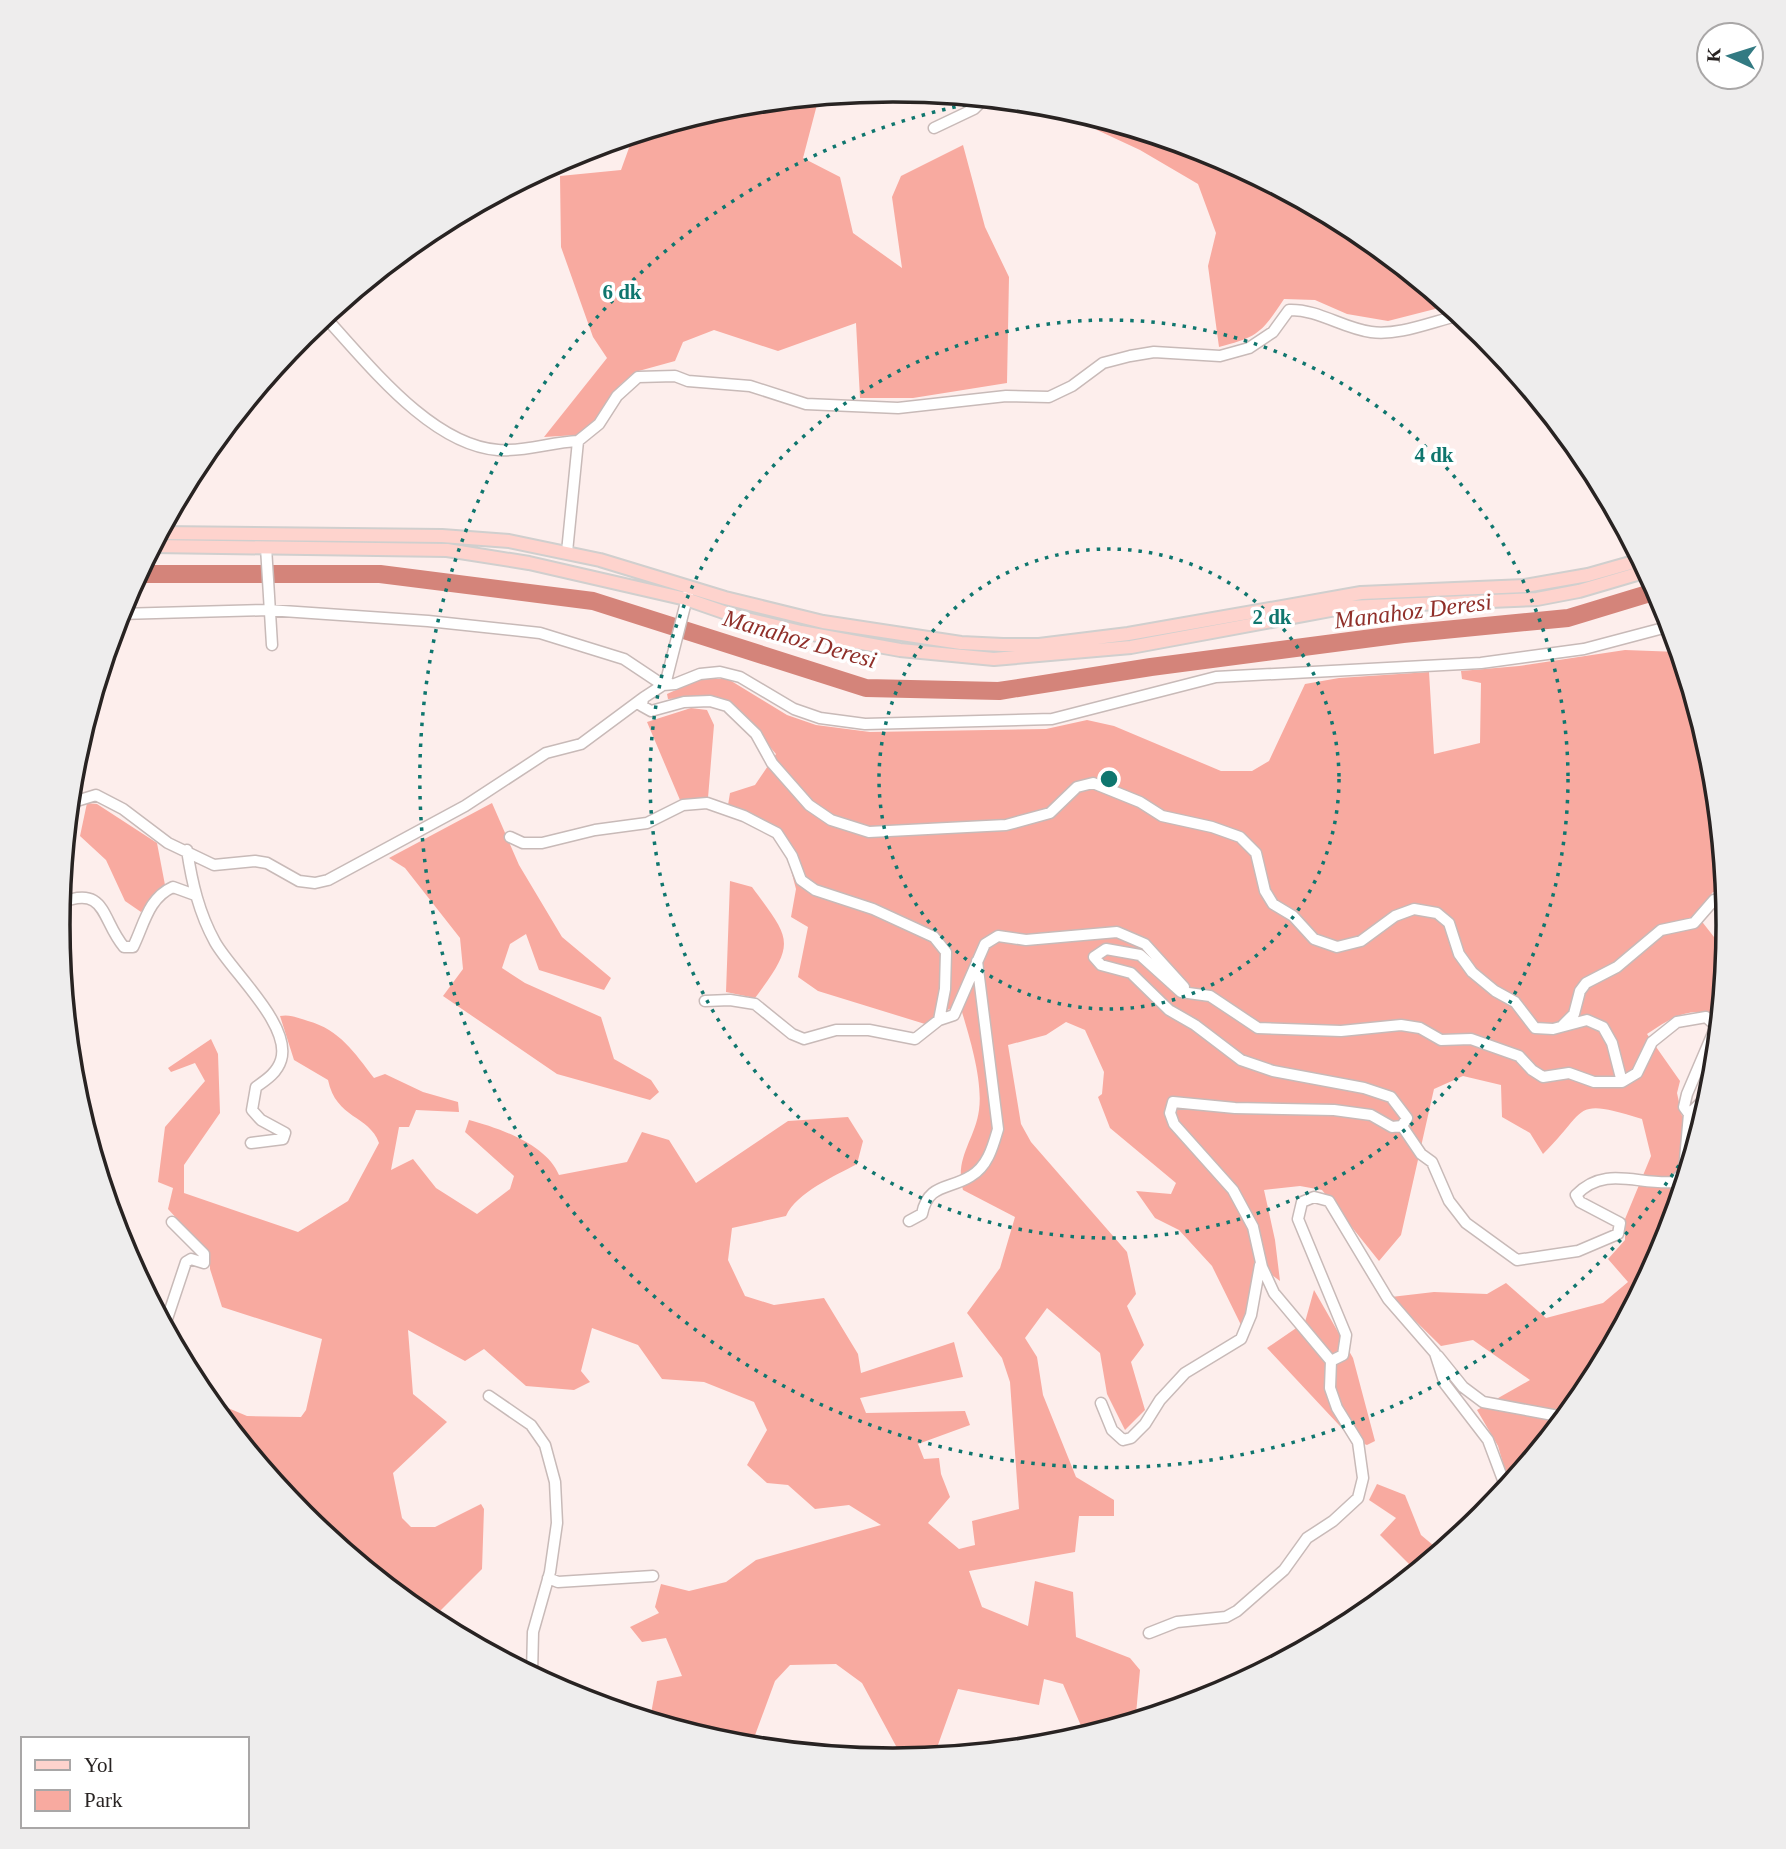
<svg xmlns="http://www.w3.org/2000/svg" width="1786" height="1849" font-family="'Times New Roman',serif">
  <rect width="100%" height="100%" fill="#fdeeec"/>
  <!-- green -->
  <path fill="#f8aaa0" d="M 819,97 L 803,158 L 840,177 L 853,233 L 902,268 L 892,197 L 901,176 L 963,145 L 985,227 L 1009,277 L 1007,383 L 913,398 L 860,398 L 856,323 L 778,351 L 714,330 L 683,342 L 675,361 L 635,372 L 620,385 L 598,417 L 577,435 L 544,437 L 607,358 L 593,337 L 561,247 L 560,176 L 621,170 L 634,134 L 730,105 Z
    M 1088,115 L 1213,153 L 1357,230 L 1440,298 L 1435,309 L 1388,321 L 1347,314 L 1315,300 L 1284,299 C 1262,332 1259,337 1219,347 L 1208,266 L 1216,233 L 1198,184 L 1140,150 L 1097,130 Z
    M 1625,650 L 1679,652 L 1712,762 L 1725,894 L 1713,892 L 1696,914 L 1714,937 L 1728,932 L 1719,1019 C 1693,1002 1670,1019 1647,1034 L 1680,1081 L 1677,1093 L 1682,1116 L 1695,1120 L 1705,1112 L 1665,1245 L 1587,1389 L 1509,1484 L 1498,1446 L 1477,1410 L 1530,1380 L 1473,1340 L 1441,1346 L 1391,1297 L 1434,1292 L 1487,1294 L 1506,1283 L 1546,1318 L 1603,1303 L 1628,1282 L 1608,1259 L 1625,1240 L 1625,1219 L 1651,1156 L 1642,1119 C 1571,1097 1589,1109 1543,1154 L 1530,1133 L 1502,1117 L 1501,1085 L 1463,1076 L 1434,1089 L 1401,1235 L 1379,1261 L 1322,1190 L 1300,1186 L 1264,1190 L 1275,1240 L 1280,1281 L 1255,1262 L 1249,1302 L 1241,1325 L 1212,1266 L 1179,1230 L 1155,1218 L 1136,1191 L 1171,1194 L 1176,1183 L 1110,1128 L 1098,1097 L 1102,1094 L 1104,1072 L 1085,1030 L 1066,1022 L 1046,1035 L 1008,1045 L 1021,1124 L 1031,1142 L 1127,1252 L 1136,1294 L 1127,1306 L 1144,1345 L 1131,1362 L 1145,1410 L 1125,1430 L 1107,1394 L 1100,1353 L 1047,1308 L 1025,1338 L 1037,1357 L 1043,1395 L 1076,1477 L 1114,1500 L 1114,1516 L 1079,1516 L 1075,1552 L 969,1571 L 982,1607 L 1028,1626 L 1035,1581 L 1073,1592 L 1076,1637 L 1130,1658 L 1140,1670 L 1136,1714 L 1143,1717 L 1085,1735 L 1063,1684 L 1044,1679 L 1039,1705 L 958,1689 L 934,1756 L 903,1759 L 862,1683 L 836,1664 L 790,1665 L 775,1681 L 751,1746 L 730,1744 L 650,1719 L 657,1681 L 682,1676 L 666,1638 L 642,1642 L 630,1627 L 659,1613 L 655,1607 L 661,1584 L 689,1591 L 726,1582 L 756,1560 L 881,1525 L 849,1505 L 815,1509 L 788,1485 L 767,1483 L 747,1465 L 767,1430 L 754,1402 L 704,1382 L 662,1379 L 638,1345 L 592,1328 L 581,1371 L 590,1382 L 574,1390 L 526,1386 L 484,1349 L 465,1361 L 408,1330 L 413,1394 L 447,1422 L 393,1473 L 402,1518 L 411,1527 L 435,1527 L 481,1504 L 484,1509 L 482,1569 L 435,1616 L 435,1622 L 302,1515 L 214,1408 L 228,1408 L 247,1416 L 301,1417 L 306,1410 L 322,1339 L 222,1307 L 210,1269 L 210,1255 L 168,1209 L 173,1188 L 158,1182 L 165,1127 L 205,1081 L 195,1063 L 171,1072 L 168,1068 L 211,1039 L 218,1054 L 220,1113 L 184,1165 L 184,1193 L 298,1232 L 348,1201 L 379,1143 C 369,1115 336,1119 328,1080 L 294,1060 L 280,1016 C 290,1014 298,1018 308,1021 C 340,1030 354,1052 374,1078 L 385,1074 L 423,1092 L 458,1102 L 459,1112 L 416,1110 L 409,1127 L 399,1127 L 391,1170 L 413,1159 L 436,1188 L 477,1214 L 510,1189 L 514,1176 L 465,1132 L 469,1120 C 499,1128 546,1144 559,1175 L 627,1162 L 642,1132 L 669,1140 L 696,1183 L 788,1121 L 848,1117 L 863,1141 L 857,1164 C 835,1176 797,1192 786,1216 L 732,1228 L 728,1260 L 745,1296 L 774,1305 L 824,1298 L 858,1354 L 861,1373 L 954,1342 L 963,1377 L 860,1398 L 866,1413 L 965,1411 L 970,1425 L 918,1444 L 924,1459 L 939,1458 L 941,1474 L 950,1497 L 928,1523 L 959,1549 L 975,1545 L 972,1521 L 1019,1509 L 1010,1382 L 1002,1358 L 967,1313 L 1000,1268 L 1015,1217 L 963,1190 C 954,1158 975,1140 979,1110 C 983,1081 970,1039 962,1012 L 951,1008 L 925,1024 L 818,991 L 798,977 L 808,927 L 791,917 L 796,889 L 781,833 L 728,805 L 730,793 L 755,785 L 776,754 L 736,708 L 715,696 L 668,699 L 667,694 L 700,679 L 728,679 L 787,715 L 816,725 L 870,732 L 1046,729 L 1087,720 L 1114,726 L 1221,771 L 1252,771 L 1269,761 L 1305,684 L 1339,678 L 1429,672 L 1434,754 L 1480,743 L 1481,683 L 1462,679 L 1461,671 L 1519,666 Z
    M 691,708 L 707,710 L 714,725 L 708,798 L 680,800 L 647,722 Z
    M 87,803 L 97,804 L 157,843 L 165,885 L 141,912 L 125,901 L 106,860 L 80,836 Z
    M 492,803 L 519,865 L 562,937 L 611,978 L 604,990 L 539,970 L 526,934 L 510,944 L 502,968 L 525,983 L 601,1017 L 614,1059 L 651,1080 L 659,1092 L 650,1100 L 557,1074 L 443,996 L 463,969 L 460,938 L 405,868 L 389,858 Z
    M 730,881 L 752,887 C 791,940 797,942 755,998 L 726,992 Z
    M 1314,1290 L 1353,1358 L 1375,1441 L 1367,1445 L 1353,1440 L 1267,1348 L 1305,1322 Z
    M 1377,1484 L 1405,1495 L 1421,1535 L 1440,1551 L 1416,1571 L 1380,1535 L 1396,1518 L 1369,1500 Z"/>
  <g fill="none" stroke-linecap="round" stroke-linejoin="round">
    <!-- river -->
    <path stroke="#d4847a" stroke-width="18" d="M 138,574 L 380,574 L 593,601 L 866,688 L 999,691 L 1151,667 L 1403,634 L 1568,618 L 1657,591"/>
    <!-- minor casing -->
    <g stroke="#c8bab8" stroke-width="13">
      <path id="minor" d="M 934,128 L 974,109 L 985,98
        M 324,316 C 367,362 430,445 498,450 C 525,452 551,442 578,441 L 567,552
        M 578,441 L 599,424 L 617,396 L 638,377 L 675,376 L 688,381 L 750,386 L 806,404 L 898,408 L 1006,396 L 1049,397 L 1072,386 L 1103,363 L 1130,356 L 1154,352 L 1220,356 L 1249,348 L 1273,332 L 1289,310 C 1318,309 1342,328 1371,332 C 1400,336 1433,321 1461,315
        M 266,547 L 272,645
        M 688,594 L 667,677 L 663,685 L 643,698 L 642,706 L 651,711 L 684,702 L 710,701 L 727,706 L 756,734 L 772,763 L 809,805 L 831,820 L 869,832 L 1006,825 L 1050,813 L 1077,787 L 1093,783 L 1140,802 L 1162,816 L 1212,827 L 1240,837 L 1256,853 L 1265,891 L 1273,904 L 1293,916 L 1314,939 L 1337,947 L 1361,941 L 1395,916 L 1414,909 L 1437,913 L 1449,923 L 1459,954 L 1472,972 L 1495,991 L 1515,1002 L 1535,1028 L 1553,1029 L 1587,1020 L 1603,1027 L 1612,1043 L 1622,1082 L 1594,1082 L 1569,1073 L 1543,1077 L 1532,1070 L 1519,1056 L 1471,1039 L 1441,1040 L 1420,1028 L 1401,1025 L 1341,1031 L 1258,1028 L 1210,996 L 1181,992 L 1140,955 L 1106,949 L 1094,957 L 1101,965 L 1131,973 L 1169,1010 L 1195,1025 L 1241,1060 L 1273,1071 L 1364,1088 L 1391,1097 L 1407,1118 L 1402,1126 L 1392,1127 L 1371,1115 L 1334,1110 L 1235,1108 L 1173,1102 L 1170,1113 L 1174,1124 L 1233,1190 L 1253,1227 L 1262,1267 L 1274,1293 L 1331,1361 L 1343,1355 L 1346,1335 L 1298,1219 L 1302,1202 L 1314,1197 L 1329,1201 L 1388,1299 L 1435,1353 L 1445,1384 L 1488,1440 L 1506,1488
        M 119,614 L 268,610 L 428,621 L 540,633 L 624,659 L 663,685 L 675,684 L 700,674 L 720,672 L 740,677 L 794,709 L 820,718 L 865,724 L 1052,719 L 1216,677 L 1481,663 L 1584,649 L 1671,626
        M 70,803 L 96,795 L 123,809 L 168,843 L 214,865 L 255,861 L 267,863 L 299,881 L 315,883 L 328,880 L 465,806 L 546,753 L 581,744 L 643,698
        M 510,837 L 523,843 L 542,843 L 595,830 L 647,823 L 683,805 L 707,803 L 744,816 L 777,833 L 792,856 L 801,880 L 815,890 L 873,909 L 934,937 L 946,952 L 945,989 L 939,1020
        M 187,850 C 192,883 199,913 215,942 C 231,971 292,1025 281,1060 C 277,1073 266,1080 256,1087 L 252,1110 L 261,1120 L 285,1133 L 283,1139 L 251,1143
        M 60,903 C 107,884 101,920 124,947 L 133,947 C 144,925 148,898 173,887 L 195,895
        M 705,1001 L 730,1000 L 755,1004 L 792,1034 L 804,1039 L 836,1030 L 869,1030 L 915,1039 L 939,1020 L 954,1015 L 985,944 L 998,936 L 1026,940 L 1117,932 L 1145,944 L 1184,987
        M 1563,1025 L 1574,1014 L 1580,991 L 1586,983 L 1617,967 L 1661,930 L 1694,923 L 1714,900 L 1726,898
        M 1622,1082 L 1637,1073 L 1652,1042 L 1677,1022 L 1706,1017 L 1716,1026 L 1687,1094 L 1684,1107 L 1689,1114 L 1710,1094
        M 1402,1126 L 1421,1154 L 1432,1162 L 1449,1201 L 1466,1223 L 1517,1260 L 1578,1251 L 1618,1234 L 1620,1223 L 1580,1202 L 1576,1195 C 1605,1165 1637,1185 1674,1182 L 1684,1171 L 1689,1114
        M 909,1221 L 922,1214 C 928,1183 949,1190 971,1176 C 988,1166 993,1146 998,1129 L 977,961
        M 165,1325 L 186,1262 L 191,1259 L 204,1263 L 204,1254 L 172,1222
        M 1438,1356 L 1463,1387 L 1483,1402 L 1564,1417
        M 489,1396 L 531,1425 L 545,1445 L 555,1482 L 557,1523 L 550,1572 L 533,1632 L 532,1674
        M 1101,1403 L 1112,1430 L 1123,1440 L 1131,1438 L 1145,1424 L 1160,1400 L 1185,1373 L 1241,1339 L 1251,1315 L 1260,1265
        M 548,1578 L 558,1582 L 653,1576
        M 1149,1633 L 1177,1622 L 1226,1617 L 1237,1611 L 1284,1570 L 1307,1538 L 1333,1521 L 1358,1498 L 1363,1478 L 1358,1442 L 1337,1408 L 1330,1388 L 1331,1361"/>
    </g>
    <!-- major casing -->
    <g stroke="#d0cfce" stroke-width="16">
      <path id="major" d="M 160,533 L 442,536 L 509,541 L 600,560 L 725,598 L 823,622 L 961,643 L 1003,645 L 1039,645 L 1128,634 L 1361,593 L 1525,586 L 1588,575 L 1641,560
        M 153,546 L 447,550 L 529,563 L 686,599 L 738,617 L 801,632 L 900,650 L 994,659 L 1131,647 L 1347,607 L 1537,599 L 1579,591 L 1647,571"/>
    </g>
    <!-- minor -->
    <use href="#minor" stroke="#fff" stroke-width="10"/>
    <!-- major -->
    <use href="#major" stroke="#fed3cd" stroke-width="12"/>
  </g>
  <!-- distance rings -->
  <g fill="none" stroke="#0f766e" stroke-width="3.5" stroke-dasharray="3.5 7">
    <circle cx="1109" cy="779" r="230"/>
    <circle cx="1109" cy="779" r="459"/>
    <path d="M1696 1139A689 689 0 1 1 995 99"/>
  </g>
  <g text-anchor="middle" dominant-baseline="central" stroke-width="7" stroke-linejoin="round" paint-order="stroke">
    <!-- water labels -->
    <g font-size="24" font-style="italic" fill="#90302a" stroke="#fff">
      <text transform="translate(1413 611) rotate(-7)">Manahoz Deresi</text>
      <text transform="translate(800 639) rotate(16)">Manahoz Deresi</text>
    </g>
  </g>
  <!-- crop -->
  <path d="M0 0H1786V1849H0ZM70 925a823 823 0 1 1 1646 0a823 823 0 1 1-1646 0Z" fill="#eeeded" fill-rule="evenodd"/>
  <path fill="none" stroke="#282322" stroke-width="3.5" d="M70 925a823 823 0 1 1 1646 0a823 823 0 1 1-1646 0Z"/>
  <circle cx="1109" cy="779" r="10" fill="#0f766e" stroke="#fff" stroke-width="3.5"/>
  <g font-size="21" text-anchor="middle" font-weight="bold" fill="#0f766e" stroke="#fff" stroke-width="7" stroke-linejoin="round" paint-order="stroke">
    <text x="622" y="299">6 dk</text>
    <text x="1434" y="462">4 dk</text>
    <text x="1272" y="624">2 dk</text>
  </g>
  <!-- legend -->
  <rect x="21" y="1737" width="228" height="91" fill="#ffffff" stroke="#a9a7a7" stroke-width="2"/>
  <rect x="35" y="1760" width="35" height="10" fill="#fed3cd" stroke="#a9a7a7" stroke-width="2"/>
  <text x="84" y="1772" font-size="21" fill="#282322">Yol</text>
  <rect x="35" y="1790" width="35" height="21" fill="#f8aaa0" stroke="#a9a7a7" stroke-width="2"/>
  <text x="84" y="1807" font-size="21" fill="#282322">Park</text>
  <!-- north arrow -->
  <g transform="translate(1730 56) rotate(274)"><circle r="33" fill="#ffffff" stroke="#a9a7a7" stroke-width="2"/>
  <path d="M0-5L12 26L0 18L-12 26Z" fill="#327a82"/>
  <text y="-10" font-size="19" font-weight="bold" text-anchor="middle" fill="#282322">K</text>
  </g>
</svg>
